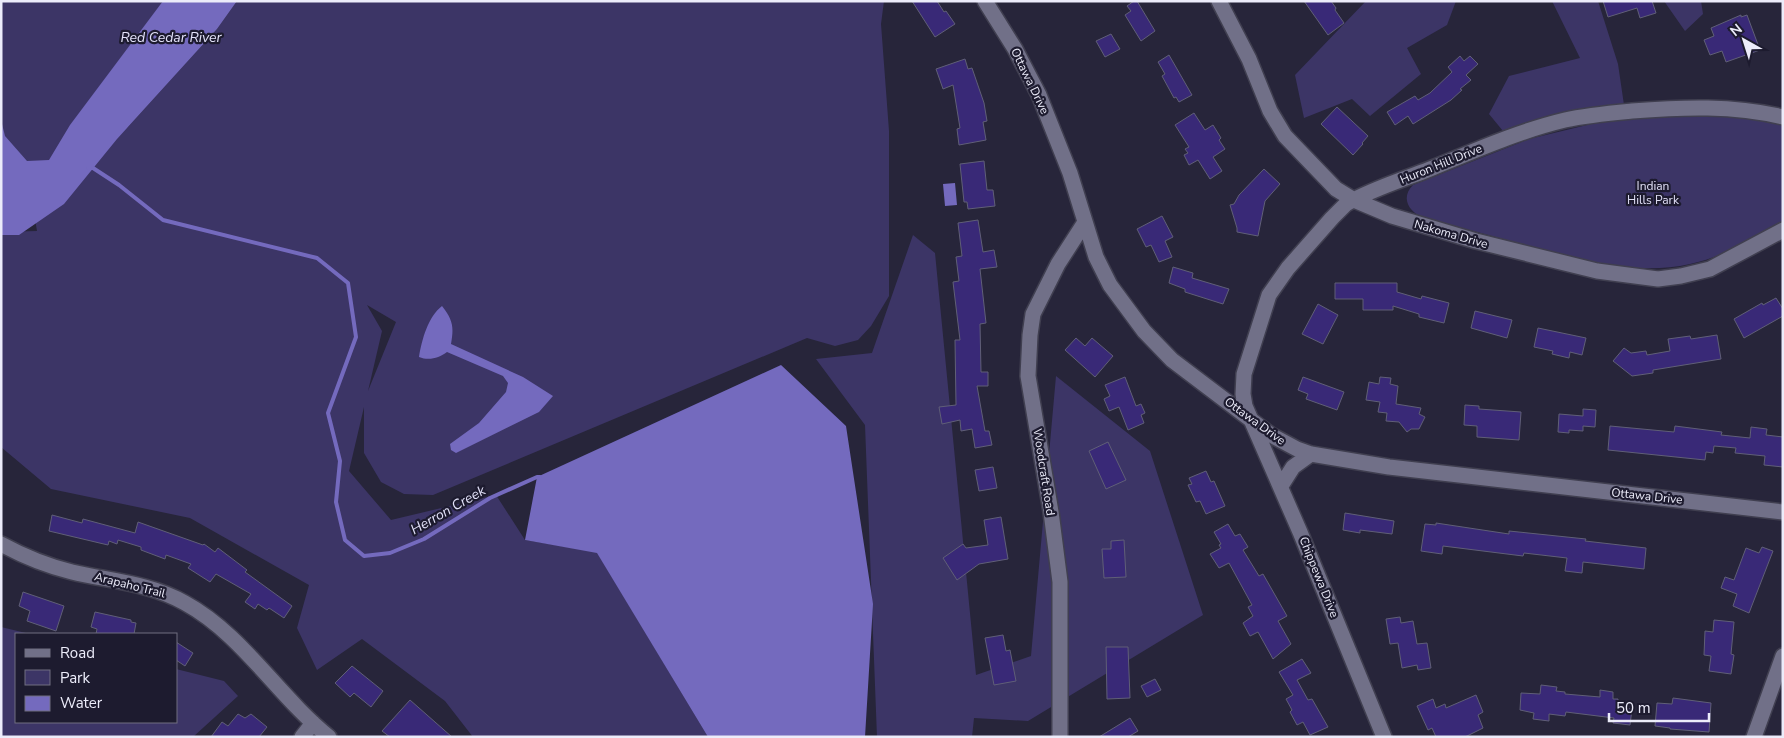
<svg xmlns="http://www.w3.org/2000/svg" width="1784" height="738" font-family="'Nunito Sans',sans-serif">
  <rect width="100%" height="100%" fill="#27253a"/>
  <!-- green -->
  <path fill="#3c3566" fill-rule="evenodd" d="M 1,1 L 183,1 L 127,128 L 217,29 L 237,1 L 884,1 L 881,24 L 889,131 L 889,296 L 871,326 L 858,340 L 835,346 L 807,338 L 433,495 L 404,494 L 381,482 L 364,453 L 364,407 L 349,471 L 391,520 L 496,495 L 525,540 L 597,552 L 708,737 L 473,737 L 445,701 L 362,639 L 317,670 L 297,628 L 309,585 L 190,518 L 51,489 L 1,447 L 1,232 L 37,231 L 27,171 L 1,174 ZM 367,305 L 396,322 L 368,391 L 382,331 Z
    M 1366,1 L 1456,1 L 1447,25 L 1407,48 L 1421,74 L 1370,116 L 1352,99 L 1304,118 L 1295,75 Z
    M 1552,1 L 1598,1 L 1618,64 L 1624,105 L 1503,131 L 1489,114 L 1509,76 L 1580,58 Z
    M 1664,1 L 1701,1 L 1703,14 L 1685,31 Z
    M 1686,116 C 1719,116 1751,116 1783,125 L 1783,221 C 1754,238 1724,257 1690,264 C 1636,276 1579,260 1526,245 C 1492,236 1458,227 1424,218 C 1409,212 1400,198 1413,185 L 1529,139 L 1612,119 Z
    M 913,235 L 935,253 L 976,675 L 1031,656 L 1056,376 L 1150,451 L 1203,615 L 1028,721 L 974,718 L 972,737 L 877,737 L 865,425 L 816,359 L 872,353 Z
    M 1,627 L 30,634 L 16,634 L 16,722 L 176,722 L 176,669 L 224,681 L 238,696 L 193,737 L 1,737 Z"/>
  <!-- water -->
  <path fill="#746abe" d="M 163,1 L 237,1 L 217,29 L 117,139 L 64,204 L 19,235 L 1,235 L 1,120 L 5,136 L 27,161 L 49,160 L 70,125 Z
    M 955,183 L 957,205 L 945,206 L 943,184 Z
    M 442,306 C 453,320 454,327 451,344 L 523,377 L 553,396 L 539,412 L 456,453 L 451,450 L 450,444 L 479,423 L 506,392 L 508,383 L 503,376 L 447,352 C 439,358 429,361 419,357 C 422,339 428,317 442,306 Z
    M 781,365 L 846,426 L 873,604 L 865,737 L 708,737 L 597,553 L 525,540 L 537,477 Z"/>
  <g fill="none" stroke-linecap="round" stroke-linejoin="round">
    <!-- stream -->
    <path stroke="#746abe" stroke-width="4" d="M 88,168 L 93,168 L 119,185 L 163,220 L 317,258 L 348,283 L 356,337 L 328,413 L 340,461 L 336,502 L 345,540 L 364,556 L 390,553 L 424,539 L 490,498 L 537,477 L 540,477"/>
  </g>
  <!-- building -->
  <path fill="#392977" stroke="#605f77" d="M 912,1 L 937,1 L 944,12 L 946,11 L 955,24 L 935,37 Z
    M 1134,1 L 1137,1 L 1155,31 L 1141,41 L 1125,15 L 1131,11 L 1127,6 Z
    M 1304,1 L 1331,1 L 1336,8 L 1335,10 L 1344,23 L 1328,35 Z
    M 1603,1 L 1652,1 L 1656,13 L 1640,18 L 1637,8 L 1608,17 Z
    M 1741,15 L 1741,17 L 1747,15 L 1760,50 L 1726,62 L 1722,51 L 1710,55 L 1704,40 L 1714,36 L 1711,28 Z
    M 1111,34 L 1120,49 L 1105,57 L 1096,41 Z
    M 1169,55 L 1192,95 L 1179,102 L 1176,97 L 1174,98 L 1162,76 L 1165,74 L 1158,62 Z
    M 1460,56 L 1464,61 L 1470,56 L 1478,64 L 1466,75 L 1471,80 L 1460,89 L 1462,90 L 1451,100 L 1413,124 L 1408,116 L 1395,125 L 1387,112 L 1415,96 L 1418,100 L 1430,93 L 1452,72 L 1448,67 Z
    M 965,59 L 968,69 L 972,68 L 984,103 L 987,121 L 983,122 L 986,140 L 959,145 L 957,129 L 960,128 L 953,85 L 943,89 L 936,69 Z
    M 1337,107 L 1368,136 L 1362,143 L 1363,144 L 1353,155 L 1321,124 Z
    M 1194,113 L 1205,130 L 1213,125 L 1221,138 L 1219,140 L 1225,149 L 1213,157 L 1222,171 L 1210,179 L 1198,160 L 1189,165 L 1184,155 L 1188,153 L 1185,149 L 1189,147 L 1175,125 Z
    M 984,161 L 987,190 L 993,190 L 995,206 L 968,209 L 967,202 L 964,202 L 960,164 Z
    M 1264,169 L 1280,184 L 1265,201 L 1258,236 L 1237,232 L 1237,228 L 1230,205 L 1234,204 L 1239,195 Z
    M 1162,216 L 1173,237 L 1165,241 L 1172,257 L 1159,262 L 1151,245 L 1146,247 L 1137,229 Z
    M 978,220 L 983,252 L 994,250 L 997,267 L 980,269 L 986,323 L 980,324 L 981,372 L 988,372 L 988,386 L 977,386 L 985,431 L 989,431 L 992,445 L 975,448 L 972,429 L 961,431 L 960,420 L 942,424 L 939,407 L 956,405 L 955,340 L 960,340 L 953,282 L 959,281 L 956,257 L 962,256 L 958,223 Z
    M 1173,267 L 1193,273 L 1192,278 L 1229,289 L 1223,304 L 1185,292 L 1185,289 L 1169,283 Z
    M 1335,283 L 1397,283 L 1397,292 L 1421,299 L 1422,296 L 1449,303 L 1444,323 L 1419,317 L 1419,314 L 1393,306 L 1393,310 L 1363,310 L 1363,299 L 1335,299 Z
    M 1776,298 L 1783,309 L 1783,316 L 1744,338 L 1734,319 L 1762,303 L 1763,305 Z
    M 1318,304 L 1338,315 L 1323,344 L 1302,334 Z
    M 1475,311 L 1512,320 L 1507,338 L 1471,328 Z
    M 1538,328 L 1586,338 L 1582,355 L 1570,352 L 1569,358 L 1552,354 L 1553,351 L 1534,347 Z
    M 1717,335 L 1721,359 L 1653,370 L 1653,373 L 1632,376 L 1613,361 L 1624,348 L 1631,353 L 1646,351 L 1647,355 L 1670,351 L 1668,339 L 1690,336 L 1691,339 Z
    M 1076,338 L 1085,346 L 1092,338 L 1113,356 L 1095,377 L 1065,350 Z
    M 1125,377 L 1136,406 L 1141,404 L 1145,413 L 1141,415 L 1144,423 L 1128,430 L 1119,407 L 1109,411 L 1104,399 L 1110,396 L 1105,385 Z
    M 1303,377 L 1344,392 L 1337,410 L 1306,399 L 1308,394 L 1298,390 Z
    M 1380,377 L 1391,378 L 1390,384 L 1398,386 L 1396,404 L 1421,408 L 1419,414 L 1425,417 L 1419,429 L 1411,429 L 1407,432 L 1399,422 L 1386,421 L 1387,413 L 1378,412 L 1380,402 L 1366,400 L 1369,382 L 1379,384 Z
    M 1465,405 L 1479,406 L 1479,409 L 1521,412 L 1519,440 L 1477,437 L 1477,426 L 1464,425 Z
    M 1583,409 L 1596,410 L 1595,427 L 1583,426 L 1583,431 L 1569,430 L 1569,433 L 1558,432 L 1559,414 L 1583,416 Z
    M 1610,426 L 1674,432 L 1675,426 L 1722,432 L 1721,435 L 1750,438 L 1751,427 L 1767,429 L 1766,435 L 1783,437 L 1783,467 L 1764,465 L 1765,456 L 1735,453 L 1736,448 L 1714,446 L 1713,453 L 1706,452 L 1705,460 L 1608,450 Z
    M 1108,442 L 1126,480 L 1106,489 L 1089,451 Z
    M 993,467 L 997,488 L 979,491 L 975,470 Z
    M 1206,471 L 1211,482 L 1214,481 L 1225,506 L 1206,514 L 1200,501 L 1196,502 L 1188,485 L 1192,484 L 1189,478 Z
    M 1345,513 L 1394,521 L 1392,534 L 1360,530 L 1360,533 L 1343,530 Z
    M 52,515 L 82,523 L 83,519 L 135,533 L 138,522 L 203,545 L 204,544 L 215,552 L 218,548 L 247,570 L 245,572 L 292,606 L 284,618 L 269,608 L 267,610 L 258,604 L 255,609 L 245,602 L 251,594 L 216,574 L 210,582 L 188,568 L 191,564 L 166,555 L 165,559 L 141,550 L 141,547 L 118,540 L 117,544 L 109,541 L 108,545 L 49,531 Z
    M 1001,517 L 1008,559 L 979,564 L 957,580 L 943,558 L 963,544 L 966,548 L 988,545 L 984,520 Z
    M 1436,523 L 1509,534 L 1509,531 L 1586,539 L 1585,541 L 1646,548 L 1644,569 L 1583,562 L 1582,573 L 1565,571 L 1567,558 L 1524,553 L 1523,556 L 1443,546 L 1442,554 L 1421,551 L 1425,524 L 1436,525 Z
    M 1228,524 L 1235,536 L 1240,534 L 1248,547 L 1243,550 L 1259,576 L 1263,574 L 1287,616 L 1278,621 L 1291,644 L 1273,659 L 1258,632 L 1250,636 L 1243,623 L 1253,616 L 1248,607 L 1252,605 L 1229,563 L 1219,568 L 1210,554 L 1221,548 L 1219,545 L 1221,544 L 1214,532 Z
    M 1124,540 L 1126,577 L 1104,578 L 1102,549 L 1111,549 L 1111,541 Z
    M 1762,547 L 1773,551 L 1749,613 L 1733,606 L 1737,594 L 1721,588 L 1725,577 L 1734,580 L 1746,548 L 1759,553 Z
    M 23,592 L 64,606 L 56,631 L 27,621 L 30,611 L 19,606 Z
    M 95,612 L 131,620 L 131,622 L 136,623 L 134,634 L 96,634 L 97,629 L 91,627 Z
    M 1400,617 L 1401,623 L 1413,621 L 1417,644 L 1427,643 L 1431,668 L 1418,670 L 1417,665 L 1402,668 L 1398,643 L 1390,644 L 1386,619 Z
    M 1714,620 L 1734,622 L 1731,654 L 1734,655 L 1731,674 L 1709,671 L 1711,656 L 1704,655 L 1705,631 L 1713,632 Z
    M 1003,635 L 1006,651 L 1010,650 L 1016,681 L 994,685 L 985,638 Z
    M 176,642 L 193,653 L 185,666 L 176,660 Z
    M 1106,647 L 1128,647 L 1130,698 L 1107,699 Z
    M 1302,659 L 1311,673 L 1297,680 L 1308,700 L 1312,699 L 1328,727 L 1310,735 L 1303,722 L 1297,725 L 1290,712 L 1292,710 L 1286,699 L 1293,695 L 1279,672 Z
    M 352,666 L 383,691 L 371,707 L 354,693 L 350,697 L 335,683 Z
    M 1155,679 L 1161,690 L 1147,697 L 1141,686 Z
    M 1541,685 L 1557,687 L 1556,691 L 1565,692 L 1565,694 L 1600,697 L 1600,690 L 1613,692 L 1613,699 L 1618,699 L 1618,707 L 1632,709 L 1630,725 L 1613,723 L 1614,718 L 1566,712 L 1565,716 L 1549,714 L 1549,721 L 1533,719 L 1534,713 L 1520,710 L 1521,693 L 1540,694 Z
    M 1476,695 L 1483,712 L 1478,715 L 1483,728 L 1465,737 L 1436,737 L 1432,728 L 1428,730 L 1417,706 L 1433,699 L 1436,708 L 1445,704 L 1446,708 Z
    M 1673,698 L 1711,703 L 1709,732 L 1670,729 L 1670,728 L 1655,726 L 1657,703 L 1672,704 Z
    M 410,700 L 452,737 L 390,737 L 382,731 Z
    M 238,714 L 245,718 L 251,714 L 267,727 L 259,737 L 211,737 L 222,722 L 228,726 Z
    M 1130,718 L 1138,731 L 1128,737 L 1099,737 Z"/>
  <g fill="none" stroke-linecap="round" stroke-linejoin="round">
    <!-- minor casing -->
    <g stroke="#403f50" stroke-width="18">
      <path id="minor" d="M 985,1 L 1015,49 L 1039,95 L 1070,173 L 1096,257 L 1110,285 L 1144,331 L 1172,360 L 1271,435 L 1297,449 L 1311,454 L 1389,467 L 1783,512
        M 1219,1 L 1249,59 L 1270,111 L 1285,136 L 1336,189 L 1354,200 L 1392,216 L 1476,241 L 1597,271 L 1658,279 L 1681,276 L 1710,269 L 1783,230
        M 1281,486 L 1293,467 L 1311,454
        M 1,544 C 23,556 48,566 72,572 C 110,581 150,583 185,603 C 242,634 278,696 329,737
        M 302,737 L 313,723
        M 1060,737 L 1060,582 L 1051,512 L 1028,376 L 1030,335 L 1033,314 L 1058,264 L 1085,222
        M 1384,737 L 1300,532 L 1245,406 L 1243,394 L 1244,374 L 1269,295 L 1288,268 L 1332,218 L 1346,204 C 1372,189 1402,180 1430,169 C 1474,151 1519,131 1565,120 C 1587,115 1610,113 1632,111 C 1683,107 1733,105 1783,117
        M 1754,737 L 1783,656"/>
    </g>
    <!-- minor -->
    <use href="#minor" stroke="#717088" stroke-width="15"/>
  </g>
  <g text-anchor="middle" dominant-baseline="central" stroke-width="4.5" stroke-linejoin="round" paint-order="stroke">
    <!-- street labels -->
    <g font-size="12" fill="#ececfa" stroke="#1d1b2f">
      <text transform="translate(1030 81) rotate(64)">Ottawa Drive</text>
      <text transform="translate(1441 164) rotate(-22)">Huron Hill Drive</text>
      <text transform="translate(1451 234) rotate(16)">Nakoma Drive</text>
      <text transform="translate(1255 421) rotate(36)">Ottawa Drive</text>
      <text transform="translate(1044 472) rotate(81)">Woodcraft Road</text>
      <text transform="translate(1647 496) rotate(6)">Ottawa Drive</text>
      <text transform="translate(1319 577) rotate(68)">Chippewa Drive</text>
      <text transform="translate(130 585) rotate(14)">Arapaho Trail</text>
    </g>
    <!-- park labels -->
    <g font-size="12" fill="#e0dff6" stroke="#1d1b2f">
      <text x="1653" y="186">Indian<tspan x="1653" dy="14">Hills Park</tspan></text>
    </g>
    <!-- water labels -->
    <g font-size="14" font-style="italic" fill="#e3e2f9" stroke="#1d1b2f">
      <text x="171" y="37">Red Cedar River</text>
      <text transform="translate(448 510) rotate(-30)">Herron Creek</text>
    </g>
  </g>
  <!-- border -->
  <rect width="1784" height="738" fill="none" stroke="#ececfa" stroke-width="5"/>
  <!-- legend -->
  <rect x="15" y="633" width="162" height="90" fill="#1d1b2f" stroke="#706f80"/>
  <rect x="25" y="649" width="25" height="8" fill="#717088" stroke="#706f80"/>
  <text x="60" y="658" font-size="15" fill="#ececfa">Road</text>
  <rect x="25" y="670" width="25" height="15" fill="#3c3566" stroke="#706f80"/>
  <text x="60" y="683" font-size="15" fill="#ececfa">Park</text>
  <rect x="25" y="696" width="25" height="15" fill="#746abe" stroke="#706f80"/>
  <text x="60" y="708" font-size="15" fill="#ececfa">Water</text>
  <!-- north arrow -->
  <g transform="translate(1744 40) rotate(321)" stroke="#1d1b2f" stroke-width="4" paint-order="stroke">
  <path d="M0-4L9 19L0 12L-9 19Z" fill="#ececfa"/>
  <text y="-8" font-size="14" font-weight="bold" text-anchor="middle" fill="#ececfa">N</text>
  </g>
  <!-- scale -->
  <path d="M1609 713v8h100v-8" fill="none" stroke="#ececfa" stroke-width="2.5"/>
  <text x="1616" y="713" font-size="15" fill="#ececfa" stroke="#1d1b2f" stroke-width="4" paint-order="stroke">50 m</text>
</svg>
